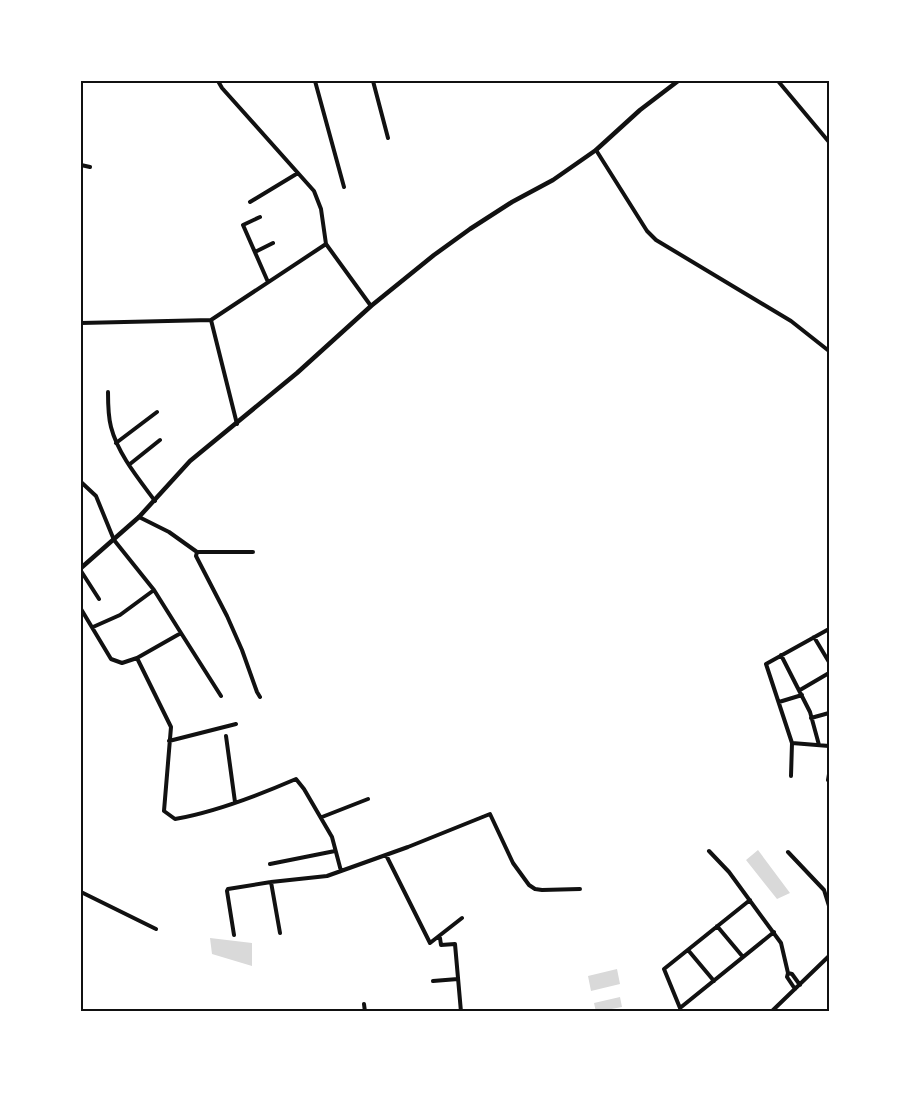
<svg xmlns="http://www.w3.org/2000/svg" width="910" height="1093" font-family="Rubik,sans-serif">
  <rect width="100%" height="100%" fill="#fff"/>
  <!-- water -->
  <path fill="#d9d9d9" d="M 758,850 L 790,893 L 777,899 L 746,860 Z
    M 210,938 L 252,943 L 252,966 L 212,954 Z
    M 617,969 L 620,984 L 591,991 L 588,976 Z
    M 620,997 L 622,1007 L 596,1012 L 594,1003 Z"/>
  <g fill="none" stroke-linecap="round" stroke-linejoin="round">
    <!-- minor -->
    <path stroke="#111" stroke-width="4" d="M 218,81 L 222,88 L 314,191 L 321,209 L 326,244 L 371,306
      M 315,81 L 344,187
      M 373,81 L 388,138
      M 778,81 L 829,142
      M 596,150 L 647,231 L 656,240 L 791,321 L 829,351
      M 81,165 L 90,167
      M 250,202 L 298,173
      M 260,217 L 243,225 L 268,282
      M 255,252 L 273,243
      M 211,320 L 326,244
      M 81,323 L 211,320 L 237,424
      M 108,392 C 108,404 108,416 111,427 C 118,454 138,478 155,501
      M 116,443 L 157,412
      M 130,464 L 160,440
      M 81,482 L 96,496 L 114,540 L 154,590 L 181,633 L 137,658 L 171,727 L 164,811 L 175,819 C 215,812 259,795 296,779 L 304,789 L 332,837 L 341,871 L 408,847 L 490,814 L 513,863 L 529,885 L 535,889 L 542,890 L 580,889
      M 139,517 L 169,532 L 197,552 L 196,556 L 227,616 L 242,650 L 257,692 L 260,697
      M 197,552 L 253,552
      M 81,571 L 99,599
      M 81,609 L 111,659 L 122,663 L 137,658
      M 93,627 L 120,615 L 154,590
      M 181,633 L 221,696
      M 814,637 L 829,662
      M 781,655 L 810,712 L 819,745
      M 800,690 L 829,673
      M 779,702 L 802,695
      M 811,718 L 829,713
      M 226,736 L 235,802
      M 169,741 L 236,724
      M 792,743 L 829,746
      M 791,776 L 792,743 L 766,664 L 829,629
      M 828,780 L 829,774
      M 322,817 L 368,799
      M 709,851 L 729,872 L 781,943 L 788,973 L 787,977 L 795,989
      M 788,852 L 824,890 L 829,906
      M 386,855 L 430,943 L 462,918
      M 270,864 L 335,851
      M 271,882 L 280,933
      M 81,892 L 156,929
      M 750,900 L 664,969 L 680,1008 L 774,932
      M 717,926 L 743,957
      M 234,935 L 227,891 L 228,889 L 271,882 L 327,876 L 341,871
      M 440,938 L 441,945 L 455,944 L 461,1012
      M 688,950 L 714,981
      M 788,973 L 792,974 L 800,985
      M 433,981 L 458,979
      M 364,1004 L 365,1012
      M 771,1012 L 829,956"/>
    <!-- tertiary -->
    <path stroke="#111" stroke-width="4.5" d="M 81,568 L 139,517 L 190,461 L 297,373 L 371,306 L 434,255 L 470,229 L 512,202 L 553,180 L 596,150 L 640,110 L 678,81"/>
  </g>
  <!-- border -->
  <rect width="910" height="1093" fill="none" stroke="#ffffff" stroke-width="165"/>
  <rect x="82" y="82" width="746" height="928" fill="none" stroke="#111" stroke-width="2"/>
</svg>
